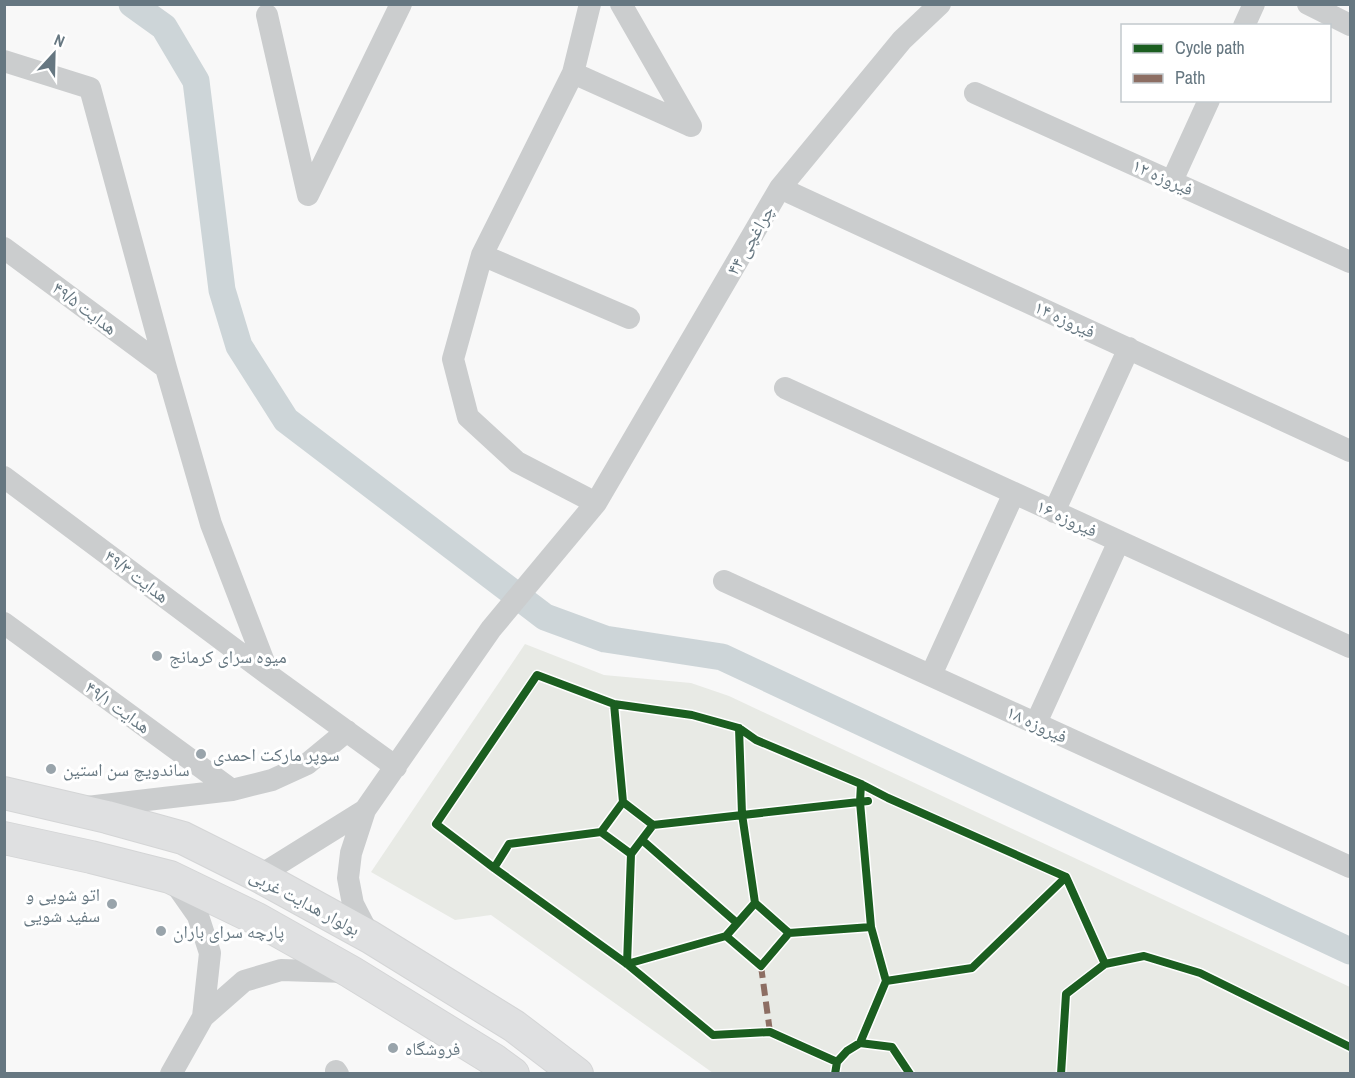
<svg xmlns="http://www.w3.org/2000/svg" width="1355" height="1078" font-family="'Archivo Narrow','Noto Naskh Arabic',sans-serif">
  <rect width="100%" height="100%" fill="#f8f8f8"/>
  <!-- green -->
  <path fill="#e8eae5" d="M 525,644 L 604,675 L 691,683 L 729,696 L 1350,987 L 1350,1073 L 713,1073 L 491,915 L 455,920 L 371,872 Z"/>
  <g fill="none" stroke-linecap="round" stroke-linejoin="round">
    <!-- canal -->
    <path stroke="#cdd5d8" stroke-width="27" d="M 132,4 L 164,27 L 196,81 L 222,290 L 239,346 L 286,420 L 545,617 L 605,639 L 722,657 L 1350,951"/>
    <!-- secondary casing -->
    <g stroke="#d4d5d6" stroke-width="34">
      <path id="secondary" d="M 4,793 L 107,817 L 183,838 L 259,876 L 370,937 L 514,1026 L 577,1074
        M 4,838 L 91,857 L 170,877 L 257,919 L 351,972 L 494,1060 L 513,1074"/>
    </g>
    <!-- street -->
    <path stroke="#cbcdce" stroke-width="22" d="M 590,4 L 573,73 L 482,255 L 453,359 L 468,417 L 517,462 L 596,503
      M 621,4 L 691,126
      M 1308,4 L 1350,25
      M 267,15 L 308,195 L 401,4
      M 1244,26 L 1254,4
      M 4,61 L 90,88 L 166,368 L 211,524 L 269,675
      M 573,73 L 691,126
      M 975,93 L 1350,262
      M 1172,181 L 1209,100
      M 780,188 L 1350,451
      M 4,248 L 166,368
      M 482,255 L 629,318
      M 785,388 L 1350,647
      M 4,477 L 269,675 L 396,767
      M 1054,512 L 1129,348
      M 724,581 L 1350,867
      M 4,623 L 232,790
      M 931,675 L 1014,493
      M 1036,723 L 1119,541
      M 87,807 L 232,790 L 272,780 L 307,764 L 347,731
      M 259,876 L 365,810
      M 172,879 L 198,916 L 210,953 L 203,1017
      M 370,937 L 353,904 L 348,878 L 351,853 L 365,810 L 491,629 L 596,503 L 780,188 L 902,40 L 940,4
      M 336,1071 L 338,1074
      M 171,1074 L 203,1017 L 244,981 L 281,970 L 346,972"/>
    <!-- secondary -->
    <use href="#secondary" stroke="#dfe0e1" stroke-width="32"/>
    <!-- quiet -->
    <path stroke="#8d6e63" stroke-width="6" stroke-dasharray="12 6" stroke-linecap="butt" d="M 761,966 L 770,1032"/>
    <!-- cycleway casing -->
    <g stroke="#fff" stroke-width="11">
      <path id="cycleway" d="M 614,704 L 623,802
        M 739,728 L 742,814 L 755,903 L 789,933 L 761,966 L 726,936 L 755,903
        M 653,825 L 868,801
        M 642,840 L 737,923
        M 631,854 L 601,832 L 623,802 L 653,825 L 631,854 L 627,964 L 726,936
        M 494,868 L 509,844 L 601,832
        M 789,933 L 871,927
        M 886,981 L 972,968 L 1066,877
        M 860,1043 L 886,981 L 871,927 L 860,802 L 861,784
        M 837,1062 L 770,1032 L 713,1035 L 627,964 L 494,868 L 436,824 L 537,675 L 614,704 L 692,715 L 739,728 L 756,740 L 861,784 L 888,798 L 1066,877 L 1105,964
        M 835,1074 L 837,1062 L 847,1051 L 860,1043 L 892,1047 L 910,1074
        M 1061,1074 L 1066,994 L 1105,964 L 1144,956 L 1200,973 L 1350,1047"/>
    </g>
    <!-- cycleway -->
    <use href="#cycleway" stroke="#1b5e20" stroke-width="8"/>
  </g>
  <!-- markers -->
  <g fill="#99a4ab" stroke="#fff" stroke-width="2">
    <circle cx="157" cy="656" r="6"/>
    <circle cx="201" cy="754" r="6"/>
    <circle cx="51" cy="769" r="6"/>
    <circle cx="112" cy="904" r="6"/>
    <circle cx="161" cy="931" r="6"/>
    <circle cx="393" cy="1048" r="6"/>
  </g>
  <g text-anchor="middle" dominant-baseline="central" stroke-width="6" stroke-linejoin="round" paint-order="stroke">
    <!-- street labels -->
    <g font-size="18" fill="#667781" stroke="#fff">
      <text transform="translate(1163 177) rotate(24)">فیروزه ۱۲</text>
      <text transform="translate(750 240) rotate(-60)">چراغچی ۴۴</text>
      <text transform="translate(85 308) rotate(37)">هدایت ۴۹/۵</text>
      <text transform="translate(1065 319) rotate(25)">فیروزه ۱۴</text>
      <text transform="translate(1067 518) rotate(25)">فیروزه ۱۶</text>
      <text transform="translate(137 576) rotate(37)">هدایت ۴۹/۳</text>
      <text transform="translate(118 707) rotate(36)">هدایت ۴۹/۱</text>
      <text transform="translate(1037 724) rotate(25)">فیروزه ۱۸</text>
      <text transform="translate(305 902) rotate(28)">بولوار هدایت غربی</text>
    </g>
    <!-- poi labels -->
    <g font-size="18" fill="#667781" stroke="#fff" text-anchor="start">
      <text x="169" y="656">میوه سرای کرمانج</text>
      <text x="213" y="754">سوپر مارکت احمدی</text>
      <text x="63" y="769">ساندویچ سن استین</text>
      <text x="100" y="894" text-anchor="end">اتو شویی و<tspan x="100" dy="21">سفید شویی</tspan></text>
      <text x="173" y="931">پارچه سرای باران</text>
      <text x="405" y="1048">فروشگاه</text>
    </g>
  </g>
  <!-- border -->
  <rect width="1355" height="1078" fill="none" stroke="#667781" stroke-width="12"/>
  <!-- legend -->
  <rect x="1121" y="24" width="210" height="78" fill="#ffffff" stroke="#c2c9cd" stroke-width="1.5"/>
  <rect x="1133" y="44" width="30" height="9" fill="#1b5e20" stroke="#c2c9cd" stroke-width="1.5"/>
  <text x="1175" y="54" font-size="18" fill="#667781">Cycle path</text>
  <rect x="1133" y="74" width="30" height="9" fill="#8d6e63" stroke="#c2c9cd" stroke-width="1.5"/>
  <text x="1175" y="84" font-size="18" fill="#667781">Path</text>
  <!-- north arrow -->
  <g transform="translate(54 54) rotate(22)" stroke="#ffffff" stroke-width="4.5" paint-order="stroke">
  <path d="M0-4.5L10 22L0 15L-10 22Z" fill="#667781"/>
  <text y="-9" font-size="16" font-weight="bold" text-anchor="middle" fill="#667781">N</text>
  </g>
</svg>
